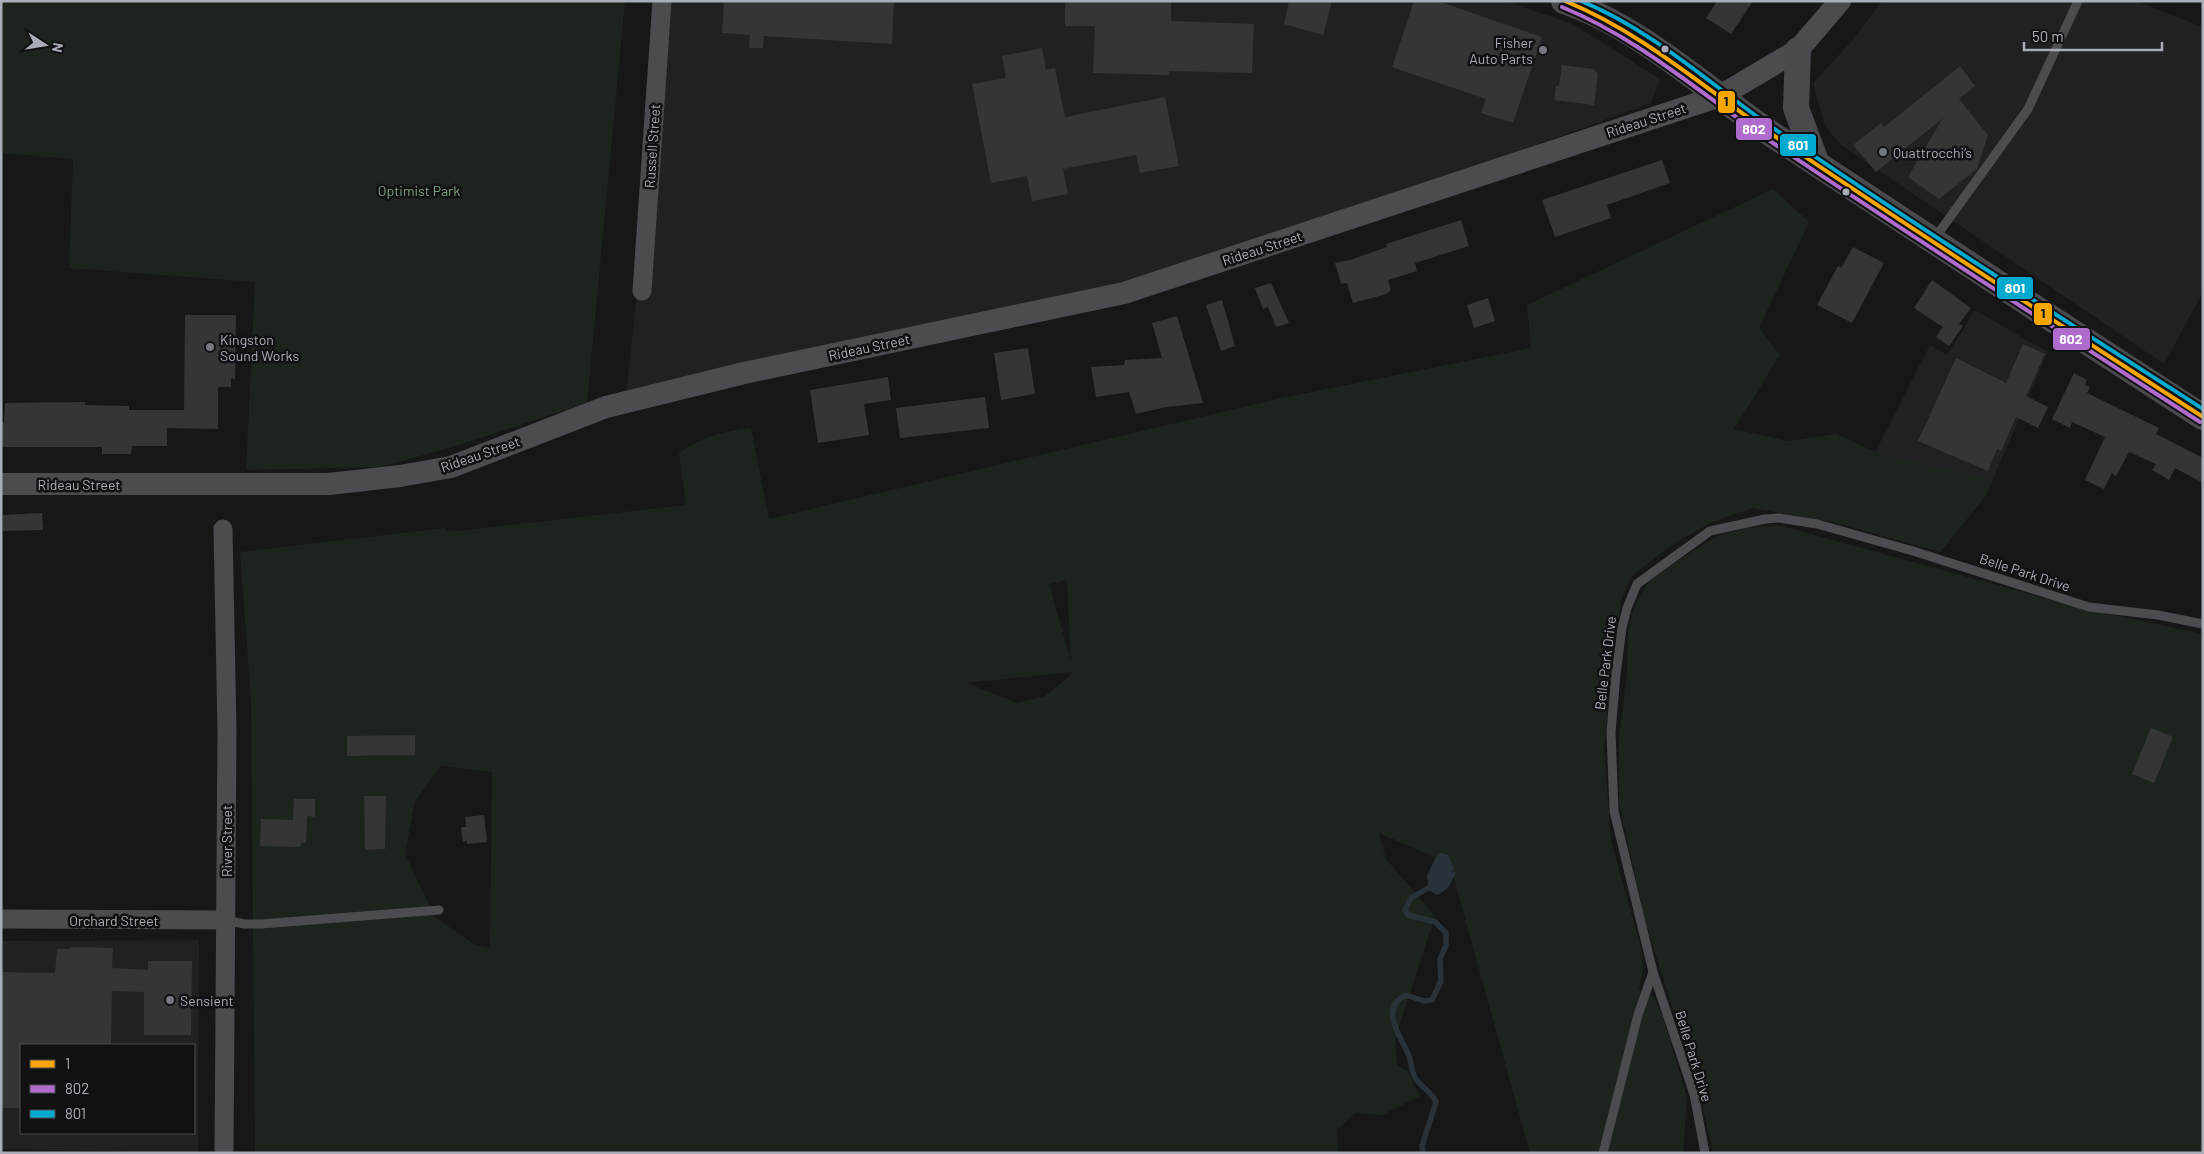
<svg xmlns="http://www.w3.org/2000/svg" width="2204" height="1154" font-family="Barlow,sans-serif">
  <rect width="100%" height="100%" fill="#171717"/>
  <!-- built -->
  <path fill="#212123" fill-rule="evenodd" d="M 669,1 L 1506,1 L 1573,24 L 1660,79 L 1651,103 L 1326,222 L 1080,294 L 626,395 Z
    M 1882,1 L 2135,1 L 2203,27 L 2203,292 L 2164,364 L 1841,145 L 1825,126 L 1813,83 L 1851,42 Z
    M 1975,310 L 2048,352 L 1985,497 L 1867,468 L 1930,345 L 1947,355 Z
    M 199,940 L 198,1153 L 1,1149 L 1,941 ZM 21,1045 L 194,1045 L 194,1133 L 21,1133 Z"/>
  <!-- green -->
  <path fill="#1d241e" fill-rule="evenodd" d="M 1,1 L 625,1 L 587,403 L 459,445 L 381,467 L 246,470 L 255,282 L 69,268 L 73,159 L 1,153 Z
    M 1773,189 L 1809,222 L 1759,328 L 1780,355 L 1734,429 L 1788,441 L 1836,434 L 1880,454 L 1993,480 L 1985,497 L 1940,552 L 1841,524 L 1753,508 L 1712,522 L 1670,546 L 1632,576 L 1622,597 L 1616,632 L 1604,747 L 1611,841 L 1642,952 L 1643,970 L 1639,989 L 1654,998 L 1663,1017 L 1687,1097 L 1683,1153 L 1530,1153 L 1450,864 L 1379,833 L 1386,859 L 1435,916 L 1395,1039 L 1397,1065 L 1408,1072 L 1420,1096 L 1382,1115 L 1355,1113 L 1337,1130 L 1338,1153 L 255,1153 L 251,699 L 240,552 L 446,528 L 448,532 L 686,505 L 679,453 C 700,437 725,431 751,428 L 769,519 L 1277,399 L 1531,348 L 1527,305 ZM 1067,580 L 1071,662 L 1049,584 ZM 1071,672 L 1072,674 L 1045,696 L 1017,703 L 967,683 ZM 441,766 L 492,772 L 490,948 L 475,945 L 435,917 L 405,854 L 415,801 Z
    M 1778,525 L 2081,608 L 2203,634 L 2203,1153 L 1713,1153 L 1700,1096 L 1645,920 L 1619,803 L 1619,737 L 1627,674 L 1628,633 L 1634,608 L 1651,578 L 1717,536 L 1747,528 Z"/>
  <!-- water -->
  <path fill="#2a3239" d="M 1440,853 L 1448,855 L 1454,868 L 1452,871 L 1456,873 L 1448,888 L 1438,895 L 1429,891 L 1427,875 C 1432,868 1433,859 1440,853 Z"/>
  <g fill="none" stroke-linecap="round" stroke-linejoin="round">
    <!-- stream -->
    <path stroke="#2a3239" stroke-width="5.5" d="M 1423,1153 L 1422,1146 L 1436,1102 C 1432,1092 1422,1088 1416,1079 C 1411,1072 1412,1064 1409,1056 C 1403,1039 1377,1009 1406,995 L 1424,1001 L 1432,1000 L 1441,981 L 1440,959 L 1446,945 L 1446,933 L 1435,922 L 1408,915 L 1405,910 L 1411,898 L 1428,888"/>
  </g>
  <!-- building -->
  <path fill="#353536" d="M 724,1 L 894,1 L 892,44 L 764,36 L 763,48 L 749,48 L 750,35 L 722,33 Z
    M 1065,1 L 1171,1 L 1171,21 L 1254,24 L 1252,73 L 1169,71 L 1169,75 L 1093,73 L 1095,26 L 1065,26 Z
    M 1289,1 L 1332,1 L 1323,35 L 1284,24 Z
    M 1414,1 L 1437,1 L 1542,37 L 1513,123 L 1481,113 L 1486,99 L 1392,67 Z
    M 1717,1 L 1753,1 L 1731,34 L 1706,18 Z
    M 1042,48 L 1046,70 L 1055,68 L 1065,117 L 1165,97 L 1179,166 L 1140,173 L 1136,155 L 1063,169 L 1068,194 L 1032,201 L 1027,176 L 991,183 L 972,84 L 1006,78 L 1002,56 Z
    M 1562,65 L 1594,69 L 1598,74 L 1594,105 L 1554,100 L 1556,86 L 1559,86 Z
    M 1960,66 L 1975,86 L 1959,99 L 1988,135 L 1977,169 L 1939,199 L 1908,177 L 1943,118 L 1876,172 L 1853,145 L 1881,123 L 1884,127 Z
    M 1662,160 L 1670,183 L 1607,205 L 1611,218 L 1555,237 L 1542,200 Z
    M 1461,220 L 1469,246 L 1415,263 L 1417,271 L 1388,280 L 1391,290 L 1387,294 L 1353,303 L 1347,283 L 1341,284 L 1335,263 L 1350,260 L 1387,247 L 1386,244 Z
    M 1853,247 L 1884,263 L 1852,323 L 1817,305 L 1838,266 L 1841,268 Z
    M 1932,280 L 1971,308 L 1959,324 L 1963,326 L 1949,346 L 1936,337 L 1943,327 L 1914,308 Z
    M 1271,283 L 1289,323 L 1276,327 L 1268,307 L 1263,309 L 1255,288 Z
    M 1488,298 L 1495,321 L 1474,328 L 1467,305 Z
    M 1222,300 L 1235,346 L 1221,351 L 1206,305 Z
    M 185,315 L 236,315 L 235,379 L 231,378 L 231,387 L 218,387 L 218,429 L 167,428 L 167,446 L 132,446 L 131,454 L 102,454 L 102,447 L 1,447 L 1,422 L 4,422 L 5,403 L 85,402 L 85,405 L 129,406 L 129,410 L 184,410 Z
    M 1177,316 L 1203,403 L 1166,407 L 1136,414 L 1129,392 L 1096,397 L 1091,367 L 1124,365 L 1125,360 L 1162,358 L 1152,323 Z
    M 2023,344 L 2045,354 L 2026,396 L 2048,407 L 2038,428 L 2016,417 L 2001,451 L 1997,449 L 1988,471 L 1918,441 L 1956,358 L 2006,383 Z
    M 1028,348 L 1035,394 L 1001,400 L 994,353 Z
    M 2074,373 L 2087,380 L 2085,385 L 2090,387 L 2087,393 L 2159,428 L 2156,434 L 2203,458 L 2203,483 L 2175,468 L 2169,480 L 2152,470 L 2156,464 L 2129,452 L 2116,476 L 2112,473 L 2104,489 L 2085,480 L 2105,437 L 2072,422 L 2070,428 L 2052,419 Z
    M 888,377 L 891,400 L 864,404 L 869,435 L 818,443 L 810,390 Z
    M 985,397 L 989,428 L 900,438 L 896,408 Z
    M 42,513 L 43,530 L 3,531 L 3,515 Z
    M 2151,728 L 2173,737 L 2154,783 L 2132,774 Z
    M 415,735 L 415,755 L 347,756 L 347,736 Z
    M 364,796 L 386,796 L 385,849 L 365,850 Z
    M 294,799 L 315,799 L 315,817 L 307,816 L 306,843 L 301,843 L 300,847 L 260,846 L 261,819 L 293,820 Z
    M 484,815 L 487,842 L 467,844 L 467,841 L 463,842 L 461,827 L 466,827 L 465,817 Z
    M 70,947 L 113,948 L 112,968 L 148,970 L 148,961 L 192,961 L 191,1035 L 144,1035 L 144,992 L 112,991 L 111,1045 L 21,1045 L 21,1108 L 1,1108 L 1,972 L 55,973 L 57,949 L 70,949 Z"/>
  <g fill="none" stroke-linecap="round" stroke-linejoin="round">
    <!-- service -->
    <path stroke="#4b4c50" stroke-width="9" d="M 1935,238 L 2028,109 L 2078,1
      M 226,920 L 244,924 L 261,924 L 439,910
      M 1603,1153 L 1638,1015 L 1653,972
      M 1705,1153 L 1694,1094 L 1653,972 L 1614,811 L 1611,732 L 1616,674 L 1622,628 L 1627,608 L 1637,584 L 1710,531 L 1765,519 L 1779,518 L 1817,524 L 1913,551 L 2089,607 L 2158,615 L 2203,624"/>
    <!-- minor -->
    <path stroke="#4b4c50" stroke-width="19" d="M 642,291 L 662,1
      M 223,529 L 227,731 L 224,1153
      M 1,919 L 226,920"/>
    <!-- tertiary -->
    <path stroke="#4b4c50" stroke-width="22" d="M 1,484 L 329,484 L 400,476 L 451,467 L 606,407 L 744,373 L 1124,293 L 1720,96 L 1798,50 L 1840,1"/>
    <!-- secondary -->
    <path stroke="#4a4a4e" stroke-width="26" d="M 1564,1 C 1640,27 1707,90 1773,135 C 1916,230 2059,324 2203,417
      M 1798,50 L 1796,108 L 1817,164"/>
    <!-- bus-1 casing -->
    <g stroke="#111113" stroke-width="8">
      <path id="bus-1" d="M 1565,1 C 1643,33 1704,88 1773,135 C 1915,232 2059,324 2203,417"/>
    </g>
    <!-- bus-2 casing -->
    <g stroke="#111113" stroke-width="8">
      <path id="bus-2" d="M 1562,7 C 1640,39 1701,94 1770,141 C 1912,237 2056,329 2200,422"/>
    </g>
    <!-- bus-3 casing -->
    <g stroke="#111113" stroke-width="8">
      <path id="bus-3" d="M 1581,1 C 1654,31 1712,86 1776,130 C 1916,226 2060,317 2203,409"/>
    </g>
    <!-- bus-1 -->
    <use href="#bus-1" stroke="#f7a600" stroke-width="4"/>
    <!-- bus-2 -->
    <use href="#bus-2" stroke="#b06ccc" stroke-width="4"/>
    <!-- bus-3 -->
    <use href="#bus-3" stroke="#00a9ce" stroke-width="4"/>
  </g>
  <!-- markers -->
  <g fill="#a8adb8" stroke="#111113" stroke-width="2">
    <circle cx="1665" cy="49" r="4.5"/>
    <circle cx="1846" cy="192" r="4.5"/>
  </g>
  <g fill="#757880" stroke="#111113" stroke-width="2">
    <circle cx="1543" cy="50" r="5"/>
    <circle cx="1883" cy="152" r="5"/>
    <circle cx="210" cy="347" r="5"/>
    <circle cx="170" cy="1000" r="5"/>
  </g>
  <g text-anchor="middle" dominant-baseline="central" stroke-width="5" stroke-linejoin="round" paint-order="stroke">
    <!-- poi labels -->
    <g font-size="14" fill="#a8adb8" stroke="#111113" text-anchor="start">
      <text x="1533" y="42" text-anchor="end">Fisher<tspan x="1533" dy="16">Auto Parts</tspan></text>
      <text x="1893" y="152">Quattrocchi’s</text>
      <text x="220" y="339">Kingston<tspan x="220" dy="16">Sound Works</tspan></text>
      <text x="180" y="1000">Sensient</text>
    </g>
    <!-- street labels -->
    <g font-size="14" fill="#a8adb8" stroke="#111113">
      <text transform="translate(1646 120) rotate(-18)">Rideau Street</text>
      <text transform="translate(652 146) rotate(-86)">Russell Street</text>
      <text transform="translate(1262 248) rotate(-18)">Rideau Street</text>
      <text transform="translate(869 347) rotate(-12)">Rideau Street</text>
      <text transform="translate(480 454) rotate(-19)">Rideau Street</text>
      <text x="79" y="484">Rideau Street</text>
      <text transform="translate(2025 572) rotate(18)">Belle Park Drive</text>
      <text transform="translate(1605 663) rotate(-83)">Belle Park Drive</text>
      <text transform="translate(226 841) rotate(-90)">River Street</text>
      <text x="114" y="920">Orchard Street</text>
      <text transform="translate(1694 1056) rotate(73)">Belle Park Drive</text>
    </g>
    <!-- park labels -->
    <g font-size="14" fill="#7fa381" stroke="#111113">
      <text x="419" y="190">Optimist Park</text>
    </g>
  </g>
  <g stroke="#111113" stroke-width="2">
    <rect x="1717" y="90" width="19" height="24" rx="5" fill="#f7a600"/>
    <rect x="1735" y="117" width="38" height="24" rx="5" fill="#b06ccc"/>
    <rect x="1779" y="133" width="38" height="24" rx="5" fill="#00a9ce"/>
    <rect x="1996" y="276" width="38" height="24" rx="5" fill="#00a9ce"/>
    <rect x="2033" y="302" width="20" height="24" rx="5" fill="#f7a600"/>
    <rect x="2052" y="327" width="39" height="24" rx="5" fill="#b06ccc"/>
  </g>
  <g font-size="14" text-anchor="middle" font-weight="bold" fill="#fff">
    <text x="1754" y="134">802</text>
    <text x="1798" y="150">801</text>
    <text x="2015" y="293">801</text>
    <text x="2071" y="344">802</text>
  </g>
  <g font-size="14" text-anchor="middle" font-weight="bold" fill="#111">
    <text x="1726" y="106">1</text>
    <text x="2043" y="318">1</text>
  </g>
  <!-- border -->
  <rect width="2204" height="1154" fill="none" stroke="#a8adb8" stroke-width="5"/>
  <!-- legend -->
  <rect x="20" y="1044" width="175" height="90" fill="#111113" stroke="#4d4f55"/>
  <rect x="30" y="1060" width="25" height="8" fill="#f7a600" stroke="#4d4f55"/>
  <text x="65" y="1069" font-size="15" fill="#a8adb8">1</text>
  <rect x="30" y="1085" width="25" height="8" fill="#b06ccc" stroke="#4d4f55"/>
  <text x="65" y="1094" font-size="15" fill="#a8adb8">802</text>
  <rect x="30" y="1110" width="25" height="8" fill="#00a9ce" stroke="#4d4f55"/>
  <text x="65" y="1119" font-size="15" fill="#a8adb8">801</text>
  <!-- north arrow -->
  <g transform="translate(45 45) rotate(102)" stroke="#111113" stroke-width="4" paint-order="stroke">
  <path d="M0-4L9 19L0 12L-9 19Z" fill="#a8adb8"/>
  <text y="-8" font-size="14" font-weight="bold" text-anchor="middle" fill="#a8adb8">N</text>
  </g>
  <!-- scale -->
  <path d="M2024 42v8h138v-8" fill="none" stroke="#a8adb8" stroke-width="2.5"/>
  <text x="2032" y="42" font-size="15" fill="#a8adb8" stroke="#111113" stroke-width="4" paint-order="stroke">50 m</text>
</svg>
